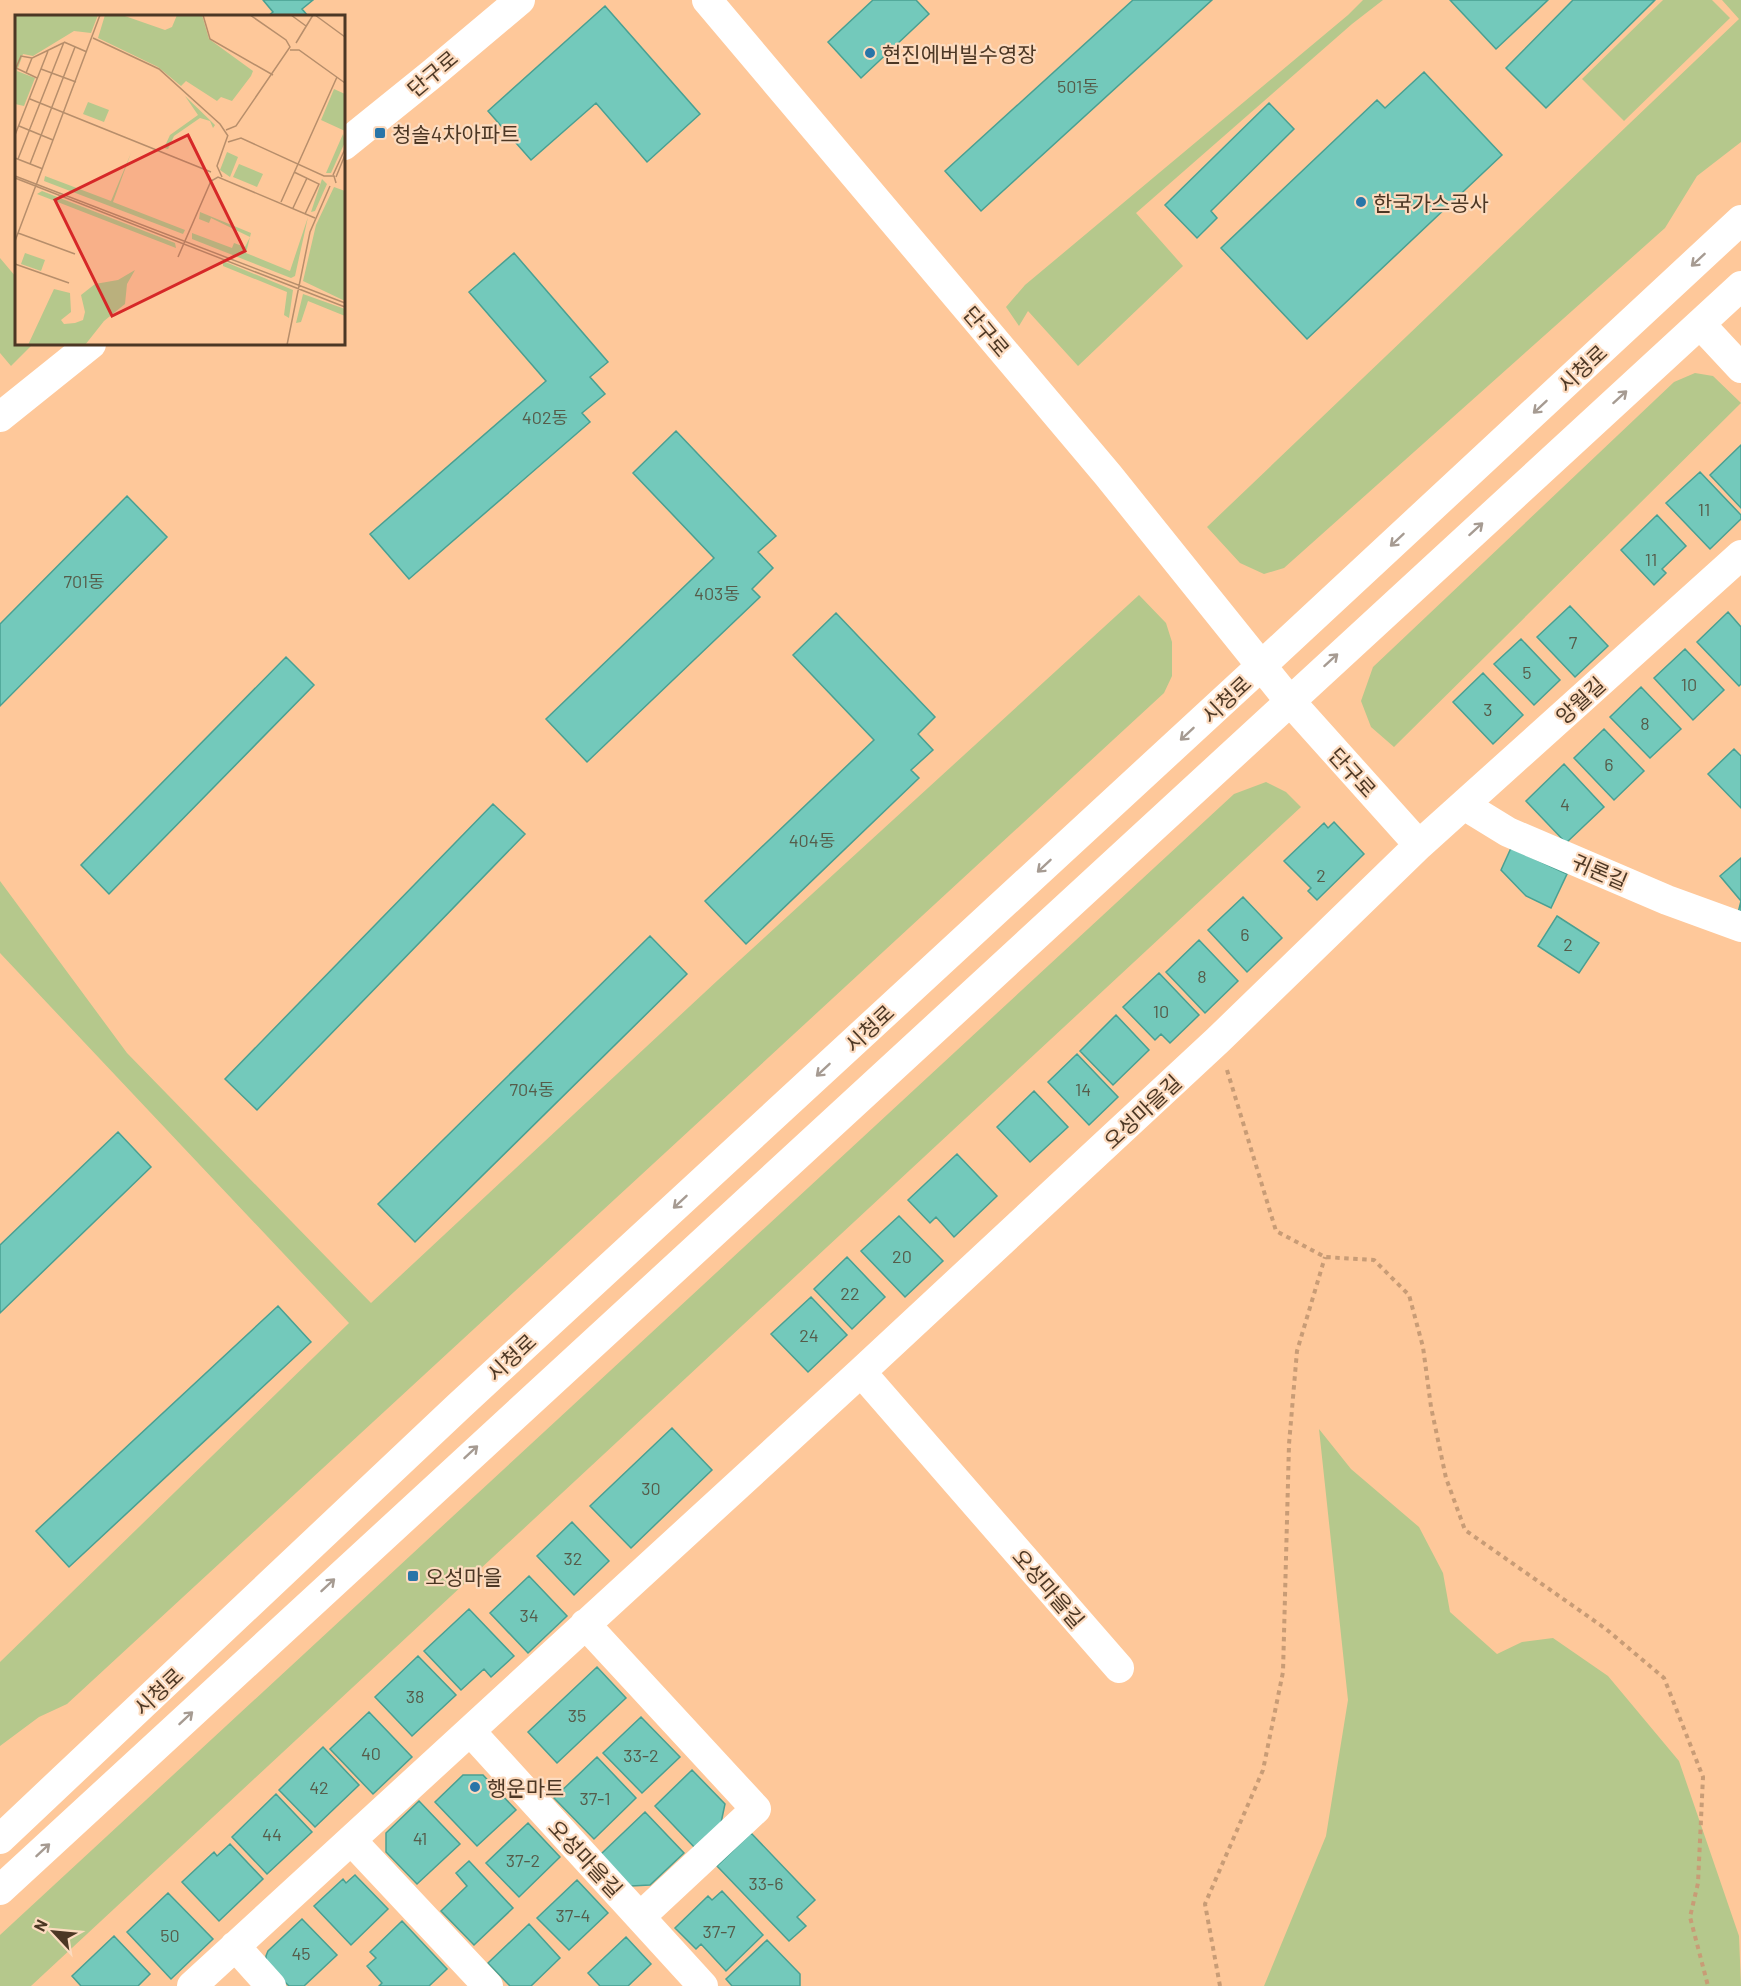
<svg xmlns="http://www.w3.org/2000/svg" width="1741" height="1986" font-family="Barlow,'Noto Sans KR',sans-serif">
  <rect width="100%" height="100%" fill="#fec89a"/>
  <!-- green -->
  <path fill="#b5c88c" d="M 1363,0 L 1383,0 L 1352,24 L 1136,213 L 1183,266 L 1078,366 L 1028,311 L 1019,326 L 1006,307 L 1025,285 L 1348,15 Z
    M 1663,0 L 1712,0 L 1730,18 L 1624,121 L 1582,79 Z
    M 1722,0 L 1741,0 L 1741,142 L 1697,176 L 1665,228 L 1284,568 L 1264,574 L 1240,563 L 1207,527 L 1739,19 Z
    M 0,258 L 16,277 L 16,344 L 33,344 L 11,366 L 0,353 Z
    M 1695,373 L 1713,376 L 1741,403 L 1394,747 L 1371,727 L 1361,701 L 1373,667 L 1674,382 Z
    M 1139,595 L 1166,623 L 1172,642 L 1172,676 L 1164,693 L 67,1704 L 39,1717 L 0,1746 L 0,1662 L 349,1323 L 0,953 L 0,881 L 127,1053 L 371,1303 L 718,980 Z
    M 1266,782 L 1286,792 L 1301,807 L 31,1986 L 0,1986 L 0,1935 L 1234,794 Z
    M 1319,1429 L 1351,1469 L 1419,1527 L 1443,1573 L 1450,1612 L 1497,1654 L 1522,1642 L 1553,1638 L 1608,1676 L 1679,1761 L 1739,1936 L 1741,1986 L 1264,1986 L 1326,1836 L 1348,1700 Z"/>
  <!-- building -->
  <path fill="#73c9bb" stroke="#49a092" stroke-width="1.5" d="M 263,0 L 313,0 L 302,9 L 308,16 L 268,16 L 273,12 Z
    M 873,0 L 916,0 L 929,14 L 861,78 L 828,42 Z
    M 1133,0 L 1212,0 L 981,211 L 945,171 Z
    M 1450,0 L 1548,0 L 1496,49 Z
    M 1573,0 L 1655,0 L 1546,108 L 1506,68 Z
    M 605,6 L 700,114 L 647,162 L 596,103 L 531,160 L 488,111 Z
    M 1424,72 L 1502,155 L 1307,339 L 1221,248 L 1377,100 L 1385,108 Z
    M 1269,103 L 1294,129 L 1211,211 L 1217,218 L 1197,238 L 1165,205 Z
    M 514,253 L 608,362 L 590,377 L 605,394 L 582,413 L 590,422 L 409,579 L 370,534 L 546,381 L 469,292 Z
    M 676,431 L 776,536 L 758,552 L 773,568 L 752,589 L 760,597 L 587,762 L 546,719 L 714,558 L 633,473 Z
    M 1741,445 L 1741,508 L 1710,475 Z
    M 1700,472 L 1741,515 L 1741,519 L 1710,549 L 1666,503 Z
    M 127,496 L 167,537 L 0,706 L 0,624 Z
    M 1657,515 L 1686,546 L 1662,569 L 1666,573 L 1654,585 L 1621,550 Z
    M 1570,606 L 1608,646 L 1575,677 L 1537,637 Z
    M 1728,612 L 1741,627 L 1741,684 L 1739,686 L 1697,642 Z
    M 836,613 L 935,717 L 918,734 L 933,750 L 911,770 L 919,778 L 746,944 L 705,901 L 874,740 L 793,655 Z
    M 1521,639 L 1560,680 L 1534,705 L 1494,664 Z
    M 1685,649 L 1724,690 L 1693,720 L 1654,678 Z
    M 286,657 L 314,685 L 109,894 L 81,865 Z
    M 1483,673 L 1523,715 L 1493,744 L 1453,702 Z
    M 1641,687 L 1681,729 L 1650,758 L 1610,717 Z
    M 1604,729 L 1644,771 L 1614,800 L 1574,758 Z
    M 1734,749 L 1741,756 L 1741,808 L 1708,774 Z
    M 1564,764 L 1604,807 L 1566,843 L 1526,801 Z
    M 493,804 L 525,834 L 257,1110 L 225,1079 Z
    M 1334,822 L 1364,854 L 1317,900 L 1308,891 L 1311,888 L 1284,861 L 1324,823 L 1328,828 Z
    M 1511,848 L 1567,874 L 1551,908 L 1526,896 L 1501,870 Z
    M 1741,858 L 1741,914 L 1737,917 L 1741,901 L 1720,876 Z
    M 1243,897 L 1282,938 L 1247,972 L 1208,930 Z
    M 1557,916 L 1599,943 L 1579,973 L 1538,946 Z
    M 650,936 L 687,974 L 415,1242 L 378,1204 Z
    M 1199,940 L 1238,981 L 1205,1013 L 1166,972 Z
    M 1159,973 L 1199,1015 L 1170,1043 L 1161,1034 L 1155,1040 L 1123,1007 Z
    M 1116,1015 L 1149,1050 L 1113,1085 L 1080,1051 Z
    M 1077,1054 L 1118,1097 L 1089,1125 L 1048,1082 Z
    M 1034,1091 L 1068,1127 L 1030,1162 L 997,1127 Z
    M 118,1132 L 151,1167 L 0,1313 L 0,1245 Z
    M 957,1154 L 997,1196 L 954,1237 L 936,1217 L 930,1223 L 908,1200 Z
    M 899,1216 L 943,1261 L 905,1297 L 861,1251 Z
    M 847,1257 L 885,1297 L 852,1329 L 814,1289 Z
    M 811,1297 L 847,1335 L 808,1372 L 771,1334 Z
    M 278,1306 L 311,1342 L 69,1567 L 36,1531 Z
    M 672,1428 L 712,1470 L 631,1548 L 590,1506 Z
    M 572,1522 L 609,1561 L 574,1595 L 537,1556 Z
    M 529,1576 L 567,1616 L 528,1653 L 490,1613 Z
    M 469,1609 L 514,1656 L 491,1677 L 484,1669 L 461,1690 L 424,1651 Z
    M 418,1656 L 456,1695 L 412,1736 L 375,1697 Z
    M 597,1667 L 626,1698 L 557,1763 L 528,1732 Z
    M 369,1712 L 412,1757 L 373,1794 L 330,1749 Z
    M 641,1717 L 680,1757 L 642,1793 L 603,1753 Z
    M 323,1747 L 359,1785 L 315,1827 L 279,1790 Z
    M 597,1757 L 636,1798 L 594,1839 L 554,1798 Z
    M 692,1770 L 725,1804 L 721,1823 L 695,1848 L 655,1806 Z
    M 463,1775 L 483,1775 L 516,1810 L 477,1846 L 435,1802 Z
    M 276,1794 L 312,1832 L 267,1874 L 232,1837 Z
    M 419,1801 L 460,1844 L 417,1884 L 386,1852 L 386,1833 Z
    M 645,1812 L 684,1853 L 650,1885 L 631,1886 L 601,1854 Z
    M 528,1823 L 560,1857 L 519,1897 L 486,1863 Z
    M 751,1833 L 815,1900 L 797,1917 L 806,1926 L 789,1941 L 717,1866 Z
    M 230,1844 L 263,1879 L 219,1921 L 182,1882 L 214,1852 L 217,1856 Z
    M 469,1861 L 513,1908 L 474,1945 L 441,1911 L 467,1886 L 456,1873 Z
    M 355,1875 L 388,1909 L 351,1945 L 314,1906 L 343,1879 L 346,1883 Z
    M 577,1880 L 608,1913 L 569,1950 L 537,1918 Z
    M 722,1891 L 763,1935 L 726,1971 L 701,1944 L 696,1949 L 675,1928 L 708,1896 L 712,1900 Z
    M 168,1893 L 213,1939 L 171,1979 L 127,1932 Z
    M 302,1919 L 337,1955 L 304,1986 L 289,1986 L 266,1963 L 266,1956 L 268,1951 Z
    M 402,1921 L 447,1969 L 429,1986 L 379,1986 L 382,1983 L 367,1966 L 376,1958 L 370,1952 Z
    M 529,1924 L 560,1958 L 531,1986 L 510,1986 L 488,1963 Z
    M 114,1936 L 150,1974 L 138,1986 L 81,1986 L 72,1976 Z
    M 626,1937 L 651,1964 L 628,1986 L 600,1986 L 588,1973 Z
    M 767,1940 L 800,1974 L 800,1986 L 732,1986 L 726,1979 Z"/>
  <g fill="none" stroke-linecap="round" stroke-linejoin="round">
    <!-- path -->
    <path stroke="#c89c76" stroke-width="4" stroke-dasharray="4.5 4.5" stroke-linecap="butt" d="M 1227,1070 L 1276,1231 L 1325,1257 L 1374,1260 L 1409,1295 L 1423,1347 L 1431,1407 L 1446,1478 L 1465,1530 L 1606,1629 L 1664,1678 L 1703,1777 L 1698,1883 L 1690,1917 L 1708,1986
      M 1220,1986 L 1205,1904 L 1263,1770 L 1283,1672 L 1289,1444 L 1297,1351 L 1325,1257"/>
    <!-- minor -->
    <path stroke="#fff" stroke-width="30" d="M 707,0 L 1108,475 L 1288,699 L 1419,845
      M 344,145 L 432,74 L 520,0
      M 1700,324 L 1741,368
      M 0,417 L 91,344
      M 1464,805 L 1508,832 L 1667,900 L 1741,927
      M 861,1372 L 1119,1668
      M 585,1624 L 756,1809 L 640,1917
      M 470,1731 L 703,1986
      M 0,1839 L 459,1406 L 1261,666 L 1741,220
      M 351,1840 L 488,1986
      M 0,1890 C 578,1353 1157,817 1741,286
      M 235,1946 L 271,1986
      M 192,1986 L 861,1372 L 1218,1040 L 1419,845 L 1741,555"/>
  </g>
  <!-- one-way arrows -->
  <defs><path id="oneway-shaft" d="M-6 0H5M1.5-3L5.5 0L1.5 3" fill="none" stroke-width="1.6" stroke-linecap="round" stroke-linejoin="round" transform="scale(1.5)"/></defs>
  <g stroke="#a69b92">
    <use href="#oneway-shaft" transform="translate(1698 260) rotate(137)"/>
    <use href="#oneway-shaft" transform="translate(1620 397) rotate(-42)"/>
    <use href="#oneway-shaft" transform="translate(1540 407) rotate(137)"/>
    <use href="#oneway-shaft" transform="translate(1476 529) rotate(-42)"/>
    <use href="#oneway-shaft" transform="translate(1397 540) rotate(137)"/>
    <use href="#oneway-shaft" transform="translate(1331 660) rotate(-42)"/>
    <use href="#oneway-shaft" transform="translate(1187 734) rotate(137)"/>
    <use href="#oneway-shaft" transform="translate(1044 866) rotate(137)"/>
    <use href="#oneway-shaft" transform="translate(823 1070) rotate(137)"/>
    <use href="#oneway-shaft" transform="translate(680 1202) rotate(137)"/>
    <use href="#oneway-shaft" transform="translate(471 1452) rotate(-43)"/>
    <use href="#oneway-shaft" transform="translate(328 1585) rotate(-43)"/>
    <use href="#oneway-shaft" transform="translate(186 1718) rotate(-43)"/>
    <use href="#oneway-shaft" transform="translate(43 1850) rotate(-43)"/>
  </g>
  <!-- markers -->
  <g fill="#2975a8" stroke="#fcdbbf" stroke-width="2">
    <circle cx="870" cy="53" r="6"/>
    <rect x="374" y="127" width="12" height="12" rx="3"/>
    <circle cx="1361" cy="202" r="6"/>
    <rect x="407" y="1570" width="12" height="12" rx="3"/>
    <circle cx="475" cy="1787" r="6"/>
  </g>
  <g text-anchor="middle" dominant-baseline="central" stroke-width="4.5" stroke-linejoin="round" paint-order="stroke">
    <!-- number labels -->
    <g font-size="18" fill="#565c4a">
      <text x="1078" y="86">501동</text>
      <text x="545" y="417">402동</text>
      <text x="1704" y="509">11</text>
      <text x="1651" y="559">11</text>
      <text x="84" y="581">701동</text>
      <text x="717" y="593">403동</text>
      <text x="1573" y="642">7</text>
      <text x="1527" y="672">5</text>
      <text x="1689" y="684">10</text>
      <text x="1488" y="709">3</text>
      <text x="1645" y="723">8</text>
      <text x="1609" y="764">6</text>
      <text x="1565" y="804">4</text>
      <text x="812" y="840">404동</text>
      <text x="1321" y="875">2</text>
      <text x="1245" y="934">6</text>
      <text x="1568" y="944">2</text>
      <text x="1202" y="976">8</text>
      <text x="1161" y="1011">10</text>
      <text x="532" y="1089">704동</text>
      <text x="1083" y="1089">14</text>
      <text x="902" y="1256">20</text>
      <text x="850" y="1293">22</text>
      <text x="809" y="1335">24</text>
      <text x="651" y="1488">30</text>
      <text x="573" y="1558">32</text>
      <text x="529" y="1615">34</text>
      <text x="415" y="1696">38</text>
      <text x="577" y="1715">35</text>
      <text x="371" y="1753">40</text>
      <text x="641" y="1755">33-2</text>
      <text x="319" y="1787">42</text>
      <text x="595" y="1798">37-1</text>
      <text x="272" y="1834">44</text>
      <text x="420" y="1838">41</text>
      <text x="523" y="1860">37-2</text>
      <text x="766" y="1883">33-6</text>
      <text x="573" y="1915">37-4</text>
      <text x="719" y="1931">37-7</text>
      <text x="170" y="1935">50</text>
      <text x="301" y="1953">45</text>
    </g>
    <!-- poi labels -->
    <g font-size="21" fill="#4c3724" stroke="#fcdbbf" text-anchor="start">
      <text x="882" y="53">현진에버빌수영장</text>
      <text x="392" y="133">청솔4차아파트</text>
      <text x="1373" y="202">한국가스공사</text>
      <text x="425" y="1576">오성마을</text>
      <text x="487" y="1787">행운마트</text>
    </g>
    <!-- street labels -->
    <g font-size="21" fill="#4c3724" stroke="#fcdbbf">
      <text transform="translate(432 73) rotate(-40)">단구로</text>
      <text transform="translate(987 331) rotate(50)">단구로</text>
      <text transform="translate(1582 368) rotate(-43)">시청로</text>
      <text transform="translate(1226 699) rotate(-43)">시청로</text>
      <text transform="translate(1580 700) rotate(-42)">앙월길</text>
      <text transform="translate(1353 772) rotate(48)">단구로</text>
      <text transform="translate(1600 871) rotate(23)">귀론길</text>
      <text transform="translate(869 1028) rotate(-43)">시청로</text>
      <text transform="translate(1142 1111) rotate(-43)">오성마을길</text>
      <text transform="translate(511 1357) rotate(-43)">시청로</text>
      <text transform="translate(1049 1588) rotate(49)">오성마을길</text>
      <text transform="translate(158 1691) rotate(-43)">시청로</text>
      <text transform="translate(586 1858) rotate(47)">오성마을길</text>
    </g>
  </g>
  <!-- overview -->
  <g transform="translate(15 15)">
    <rect width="330" height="330" fill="#fec89a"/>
    <path d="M 83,0 L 76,18 L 59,16 L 18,41 L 8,39 L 2,56 L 20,63 L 9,91 L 0,89 L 0,1 ZM 90,0 L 107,0 L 150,15 L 157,12 L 162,0 L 187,0 L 194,24 L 238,56 L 236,61 L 217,86 L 206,82 L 202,86 L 171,66 L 166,71 L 143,52 L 83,23 ZM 319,74 L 330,79 L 330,116 L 306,105 ZM 170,81 L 200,110 L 198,113 L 195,106 L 185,103 L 159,121 L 153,134 L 149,133 L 155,120 L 183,100 ZM 73,87 L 94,95 L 89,107 L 68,99 ZM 328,119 L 330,127 L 316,158 L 311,158 ZM 212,137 L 223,142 L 215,162 L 205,155 ZM 116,138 L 98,187 L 170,215 L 168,219 L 29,166 L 30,161 L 96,186 ZM 224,149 L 248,159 L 242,172 L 218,162 ZM 307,164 L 312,169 L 300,196 L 296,197 ZM 319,172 L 330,176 L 330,286 L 288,266 L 301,210 ZM 27,176 L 160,228 L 161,233 L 22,179 ZM 185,197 L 236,218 L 231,238 L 275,256 L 293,202 L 280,261 L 276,263 L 177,224 L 177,218 L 217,233 L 219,228 L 230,232 L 235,222 L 196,203 L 194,208 L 184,204 ZM 10,238 L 30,245 L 26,256 L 6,249 ZM 208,246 L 278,275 L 274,303 L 269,300 L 272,277 L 208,251 ZM 120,255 L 112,269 L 110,289 L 89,306 L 70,330 L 13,330 L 39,274 L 55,278 L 56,297 L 46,305 L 49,309 L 60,308 L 68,305 L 70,297 L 66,280 L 80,269 L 103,265 ZM 288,279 L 330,294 L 330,301 L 293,286 L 286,307 L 281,308 Z" fill="#b5c88c"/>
    <path fill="none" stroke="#b78e6b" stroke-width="1.5" d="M 188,0 L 195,24 L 258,60M 276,0 L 291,11M 300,0 L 330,22M 78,23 L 144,54 L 205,109 L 213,121M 49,27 L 72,37M 281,28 L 298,0M 275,35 L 284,35 L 330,68M 17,43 L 6,41 L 1,53 L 22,63M 26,54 L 61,67M 11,58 L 17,43 L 48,28M 15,84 L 196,157M 4,111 L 38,125M 211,115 L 221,111 L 275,32 L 271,25 L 235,0M 0,120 L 33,36M 213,127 L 226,123 L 309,161 L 319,161 L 321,168M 0,143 L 28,154M 3,144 L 49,27M 15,149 L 60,32M 279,157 L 304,169 L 290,199M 318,160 L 330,134M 0,161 L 330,288M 207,162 L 202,151 L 213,120M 321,162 L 330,140M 0,163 L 330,292M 266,187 L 322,62M 278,193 L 292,163M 3,218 L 60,239M 0,226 L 85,0M 163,242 L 196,166 L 203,162 L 300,203M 0,249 L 54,268M 272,330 L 295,217 L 315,171"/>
    <path fill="#d62828" fill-opacity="0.15" stroke="#d62828" stroke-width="3" d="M 173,120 L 230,236 L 97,301 L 40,185 Z"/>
    <rect width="330" height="330" fill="none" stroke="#4c3724" stroke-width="3"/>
  </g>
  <!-- north arrow -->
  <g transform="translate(54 1932) rotate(296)" stroke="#fcdbbf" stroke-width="4.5" paint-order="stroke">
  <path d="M0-4.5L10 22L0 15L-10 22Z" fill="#4c3724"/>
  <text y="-9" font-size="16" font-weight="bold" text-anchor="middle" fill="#4c3724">N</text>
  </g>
</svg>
